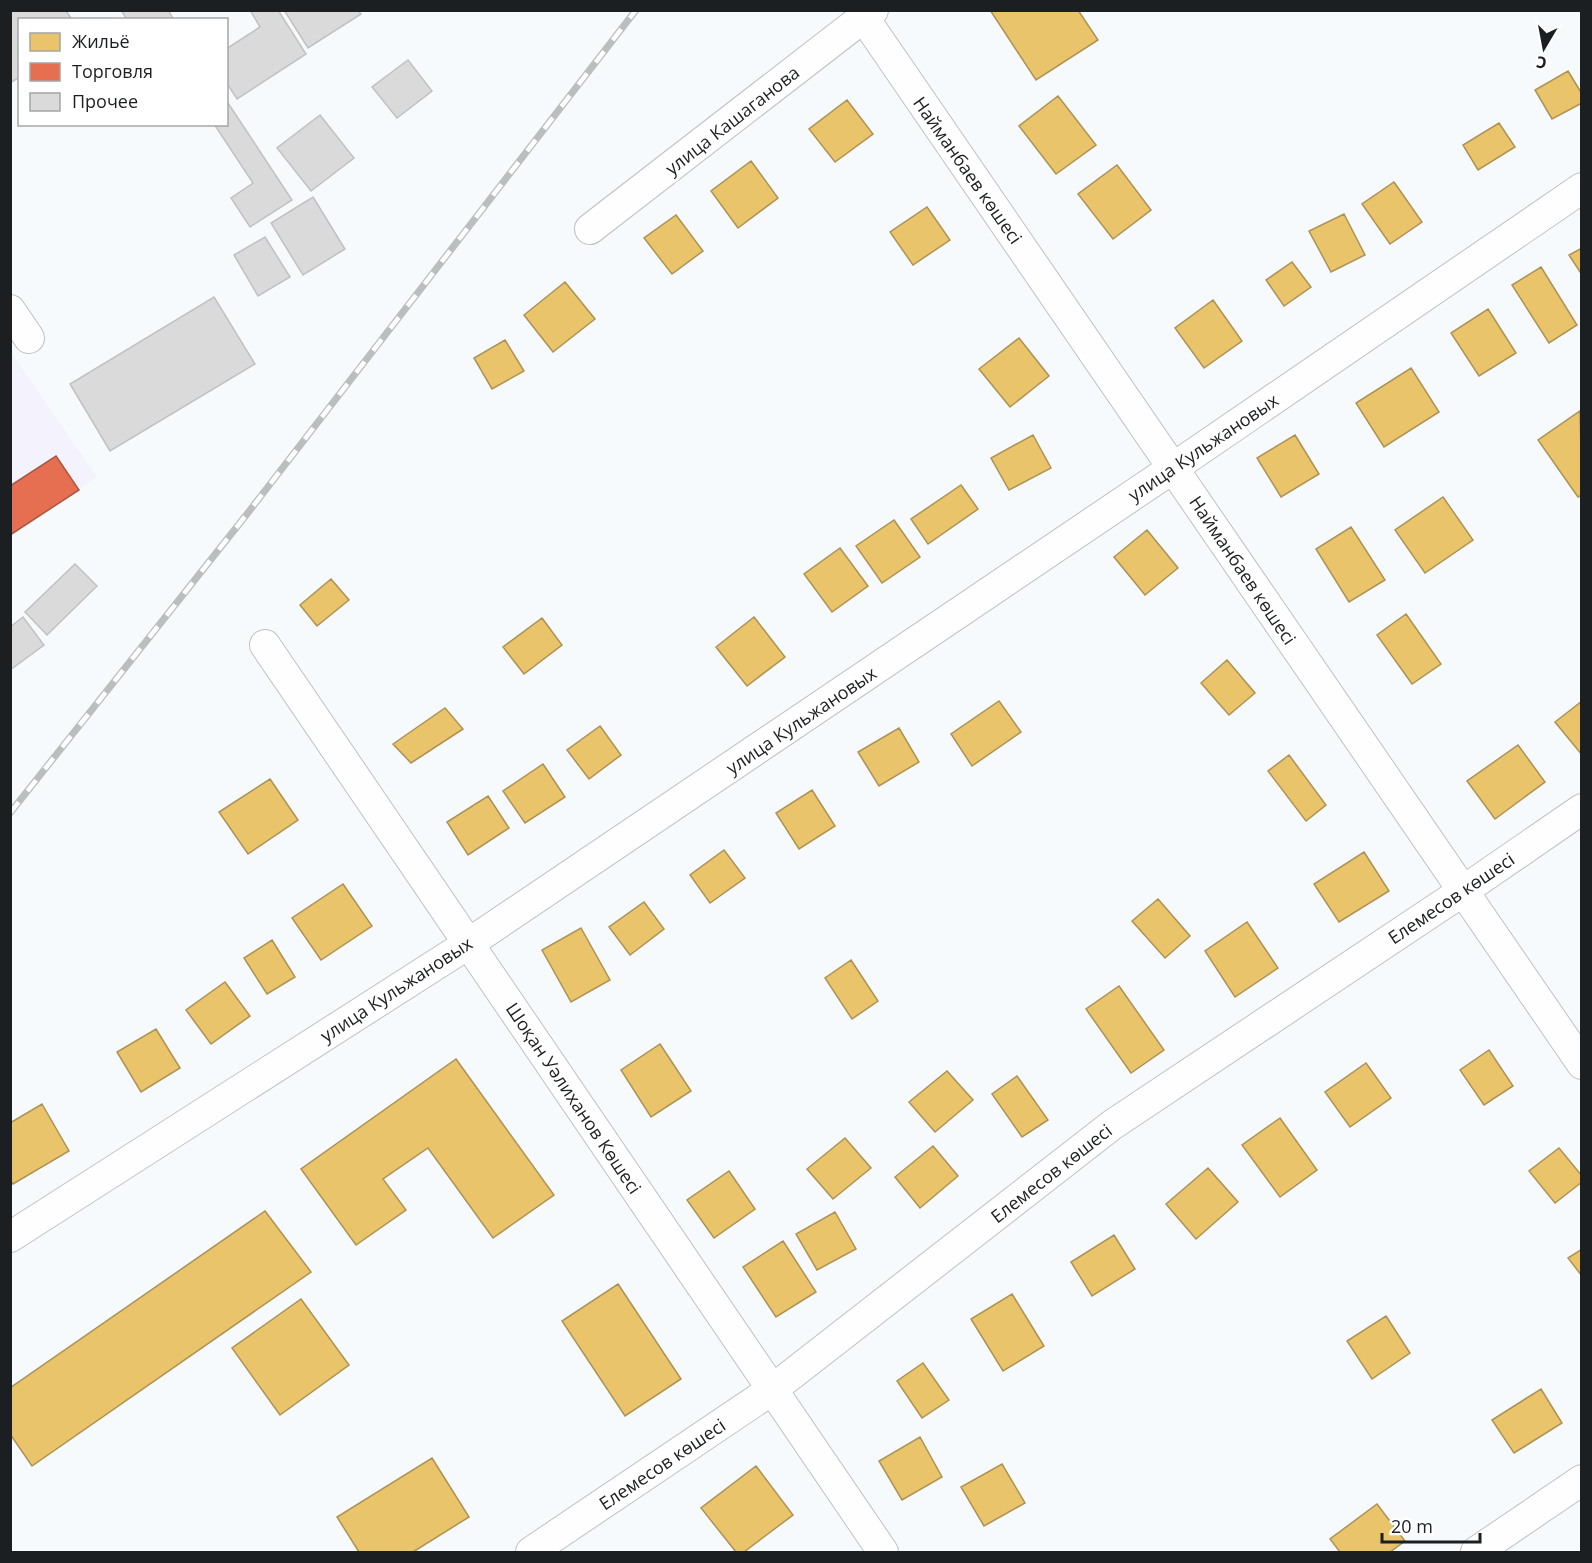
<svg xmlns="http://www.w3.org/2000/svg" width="1592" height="1563" font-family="'Open Sans',sans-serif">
  <rect width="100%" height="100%" fill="#f7fafc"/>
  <!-- commercial -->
  <path fill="#f4f2fd" d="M 10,351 L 97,477 L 11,536 L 10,536 Z"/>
  <!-- homes -->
  <path fill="#e9c46a" stroke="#ac9254" stroke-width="1.5" d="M 990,10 L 1078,10 L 1098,40 L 1036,80 Z
    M 1568,71 L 1582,94 L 1582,103 L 1552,119 L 1535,90 Z
    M 1058,96 L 1096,145 L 1056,174 L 1019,126 Z
    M 847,100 L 873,134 L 835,162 L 809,129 Z
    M 1499,123 L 1515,147 L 1478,170 L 1463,145 Z
    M 751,161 L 778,198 L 738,228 L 711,191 Z
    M 1117,165 L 1151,210 L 1113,239 L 1078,194 Z
    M 1394,182 L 1422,222 L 1390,244 L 1362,204 Z
    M 927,207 L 950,240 L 913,265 L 890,232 Z
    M 1344,214 L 1365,255 L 1331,272 L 1309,231 Z
    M 676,215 L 703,251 L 672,274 L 644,238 Z
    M 1582,248 L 1582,275 L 1569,255 Z
    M 1292,262 L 1311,287 L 1284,306 L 1266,280 Z
    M 1541,267 L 1577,325 L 1549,343 L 1512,285 Z
    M 565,282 L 595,319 L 553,352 L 524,315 Z
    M 1213,300 L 1242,341 L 1204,368 L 1175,328 Z
    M 1488,309 L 1516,353 L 1479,376 L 1451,333 Z
    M 1019,338 L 1049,376 L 1010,407 L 979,369 Z
    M 505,340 L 524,371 L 492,389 L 474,358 Z
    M 1411,368 L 1439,412 L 1384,447 L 1356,403 Z
    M 1580,411 L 1582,495 L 1578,497 L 1538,440 Z
    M 1033,435 L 1051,468 L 1009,490 L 991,458 Z
    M 1295,435 L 1319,474 L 1281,497 L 1257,458 Z
    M 961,485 L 978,509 L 928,544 L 911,519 Z
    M 1443,497 L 1473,540 L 1425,573 L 1395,530 Z
    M 894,520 L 920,557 L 882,583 L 856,546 Z
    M 1351,527 L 1385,580 L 1349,602 L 1316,549 Z
    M 1147,530 L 1178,568 L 1145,595 L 1114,557 Z
    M 840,548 L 868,586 L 832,612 L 804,574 Z
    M 331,579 L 349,600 L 317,626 L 300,605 Z
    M 1406,614 L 1441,664 L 1412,684 L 1377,635 Z
    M 754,617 L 785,657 L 747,686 L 716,647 Z
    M 542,618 L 562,645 L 524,674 L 503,647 Z
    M 1227,660 L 1255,693 L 1229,715 L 1201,683 Z
    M 999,701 L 1021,732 L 972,766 L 951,734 Z
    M 1582,701 L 1582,755 L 1555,722 Z
    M 445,708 L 463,729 L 411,763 L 393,744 Z
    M 600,726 L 621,755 L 589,779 L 567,750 Z
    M 899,728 L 919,762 L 879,786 L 858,752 Z
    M 1518,745 L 1545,782 L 1495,819 L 1467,781 Z
    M 1289,755 L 1326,805 L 1306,821 L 1268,771 Z
    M 543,764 L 565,797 L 525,823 L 503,791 Z
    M 270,779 L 298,820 L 248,854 L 219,812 Z
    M 812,790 L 835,826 L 799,849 L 776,813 Z
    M 488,796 L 509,828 L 468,855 L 447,822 Z
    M 724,850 L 745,878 L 710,903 L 690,875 Z
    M 1364,852 L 1389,891 L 1339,922 L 1314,884 Z
    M 343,884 L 372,926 L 321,960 L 292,918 Z
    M 1158,899 L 1190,936 L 1165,958 L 1132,921 Z
    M 644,902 L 664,929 L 630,955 L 609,927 Z
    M 1247,922 L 1278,968 L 1235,997 L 1205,951 Z
    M 581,928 L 610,980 L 571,1002 L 542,950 Z
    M 272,940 L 295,977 L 267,994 L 244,958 Z
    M 851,960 L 878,1001 L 852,1019 L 825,978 Z
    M 225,982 L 250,1016 L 211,1044 L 186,1010 Z
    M 1119,986 L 1164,1050 L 1131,1073 L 1086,1009 Z
    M 156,1029 L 180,1068 L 141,1092 L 117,1052 Z
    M 660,1044 L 691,1091 L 651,1117 L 621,1070 Z
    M 1489,1050 L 1513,1086 L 1484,1105 L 1460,1070 Z
    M 456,1059 L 554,1195 L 493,1238 L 428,1148 L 383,1179 L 406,1210 L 356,1245 L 301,1169 Z
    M 1366,1063 L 1391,1098 L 1350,1127 L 1325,1092 Z
    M 947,1071 L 973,1100 L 935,1132 L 909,1102 Z
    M 1017,1076 L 1048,1120 L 1022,1137 L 992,1094 Z
    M 42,1104 L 69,1151 L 13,1184 L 10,1180 L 10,1123 Z
    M 1280,1118 L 1317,1170 L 1280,1197 L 1242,1145 Z
    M 845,1138 L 871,1168 L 833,1199 L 807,1169 Z
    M 933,1146 L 958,1176 L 920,1208 L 895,1177 Z
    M 1559,1148 L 1582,1176 L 1582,1182 L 1555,1203 L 1529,1171 Z
    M 1208,1168 L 1238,1202 L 1196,1239 L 1166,1204 Z
    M 729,1171 L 755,1209 L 714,1238 L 687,1200 Z
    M 265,1211 L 311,1272 L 32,1466 L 10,1434 L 10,1388 Z
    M 835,1212 L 856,1249 L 817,1270 L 796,1234 Z
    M 1114,1235 L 1135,1269 L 1092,1296 L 1071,1262 Z
    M 783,1241 L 816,1292 L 776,1317 L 743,1267 Z
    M 1582,1249 L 1582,1276 L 1568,1258 Z
    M 618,1284 L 681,1379 L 625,1416 L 562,1321 Z
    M 1012,1294 L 1044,1346 L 1003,1371 L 971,1319 Z
    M 301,1299 L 349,1365 L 280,1415 L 232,1348 Z
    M 1386,1316 L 1410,1353 L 1372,1379 L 1347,1341 Z
    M 923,1363 L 949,1400 L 922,1418 L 897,1381 Z
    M 1541,1389 L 1562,1423 L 1514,1453 L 1492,1420 Z
    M 920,1437 L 942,1477 L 902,1500 L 879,1461 Z
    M 432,1458 L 469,1517 L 413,1552 L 359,1552 L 337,1517 Z
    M 1002,1464 L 1025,1503 L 984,1526 L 961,1487 Z
    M 756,1466 L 793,1515 L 744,1552 L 736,1552 L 701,1508 Z
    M 1377,1504 L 1405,1541 L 1390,1552 L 1340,1552 L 1330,1539 Z"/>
  <!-- shops -->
  <path fill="#e76f51" stroke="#aa5743" stroke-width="1.5" d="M 56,456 L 79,490 L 10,535 L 10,486 Z"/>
  <!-- building -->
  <path fill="#dadada" stroke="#c2c1c1" stroke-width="1.5" d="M 10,10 L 69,10 L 67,12 L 72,20 L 20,20 L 20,77 L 10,83 Z
    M 121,10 L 168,10 L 174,20 L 127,20 Z
    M 250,10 L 278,10 L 306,54 L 237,99 L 226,82 L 226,49 L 260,27 Z
    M 284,10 L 358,10 L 361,14 L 308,48 Z
    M 408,60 L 432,91 L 397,118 L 372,87 Z
    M 226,100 L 292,200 L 250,227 L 231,198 L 253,183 L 214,124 L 226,124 Z
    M 320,115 L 354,158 L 311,191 L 277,148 Z
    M 313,197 L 345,249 L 303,275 L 271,223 Z
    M 265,237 L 290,277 L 258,296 L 234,255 Z
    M 214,297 L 255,364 L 110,451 L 70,384 Z
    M 75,564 L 97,586 L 47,635 L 25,612 Z
    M 23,617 L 44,645 L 10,670 L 10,627 Z"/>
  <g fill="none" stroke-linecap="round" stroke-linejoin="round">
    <!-- minor casing -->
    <g stroke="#bfc1c3" stroke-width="32">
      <path id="minor" d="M 864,18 L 1582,1064
        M 590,229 L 873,10
        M 10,310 L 29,338
        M 265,645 L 883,1552
        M 10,1237 L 468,944 L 1173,468 L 1582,188
        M 531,1552 L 773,1389 L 1112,1125 L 1463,891 L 1582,809
        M 1476,1552 L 1582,1480"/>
    </g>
    <!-- minor -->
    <use href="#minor" stroke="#fefeff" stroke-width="30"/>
    <!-- rail casing -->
    <g stroke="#bcbdbd" stroke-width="7">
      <path id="rail" d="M 10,813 L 247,514 L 636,10"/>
    </g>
    <!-- rail -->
    <use href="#rail" stroke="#fff" stroke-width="4.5" stroke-dasharray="14" stroke-linecap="butt"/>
  </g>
  <g text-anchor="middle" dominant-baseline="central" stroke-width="6" stroke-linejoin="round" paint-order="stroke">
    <!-- street labels -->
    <g font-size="18" fill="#1c1f21" stroke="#fff">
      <text transform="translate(732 120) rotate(-38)">улица Кашаганова</text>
      <text transform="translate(968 170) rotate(55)">Найманбаев көшесі</text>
      <text transform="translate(1203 447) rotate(-34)">улица Кульжановых</text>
      <text transform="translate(1243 570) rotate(56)">Найманбаев көшесі</text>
      <text transform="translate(801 720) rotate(-34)">улица Кульжановых</text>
      <text transform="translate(1451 898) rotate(-34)">Елемесов көшесі</text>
      <text transform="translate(396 989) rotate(-33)">улица Кульжановых</text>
      <text transform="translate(574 1098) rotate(56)">Шоқан Уәлиханов Көшесі</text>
      <text transform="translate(1051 1173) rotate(-38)">Елемесов көшесі</text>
      <text transform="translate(662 1464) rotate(-34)">Елемесов көшесі</text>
    </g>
  </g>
  <!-- border -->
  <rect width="1592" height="1563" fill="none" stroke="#1c1f21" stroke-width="24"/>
  <!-- legend -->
  <rect x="18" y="18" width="210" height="108" fill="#ffffff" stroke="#a4a5a6" stroke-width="1.5"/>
  <rect x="30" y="33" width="30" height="18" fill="#e9c46a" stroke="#a4a5a6" stroke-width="1.5"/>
  <text x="72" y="48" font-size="18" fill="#1c1f21">Жильё</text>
  <rect x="30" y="63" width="30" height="18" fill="#e76f51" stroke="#a4a5a6" stroke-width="1.5"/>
  <text x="72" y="78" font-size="18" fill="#1c1f21">Торговля</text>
  <rect x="30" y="93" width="30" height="18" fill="#dadada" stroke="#a4a5a6" stroke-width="1.5"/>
  <text x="72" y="108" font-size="18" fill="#1c1f21">Прочее</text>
  <!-- north arrow -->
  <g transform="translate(1544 48) rotate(190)" stroke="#ffffff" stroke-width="4.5" paint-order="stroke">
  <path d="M0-4.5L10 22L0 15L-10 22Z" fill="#1c1f21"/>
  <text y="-9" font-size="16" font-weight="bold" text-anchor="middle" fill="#1c1f21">С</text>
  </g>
  <!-- scale -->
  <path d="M1382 1533v9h98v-9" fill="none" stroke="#1c1f21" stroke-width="3"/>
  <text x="1391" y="1533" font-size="18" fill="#1c1f21" stroke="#ffffff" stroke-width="4.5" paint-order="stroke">20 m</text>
</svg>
